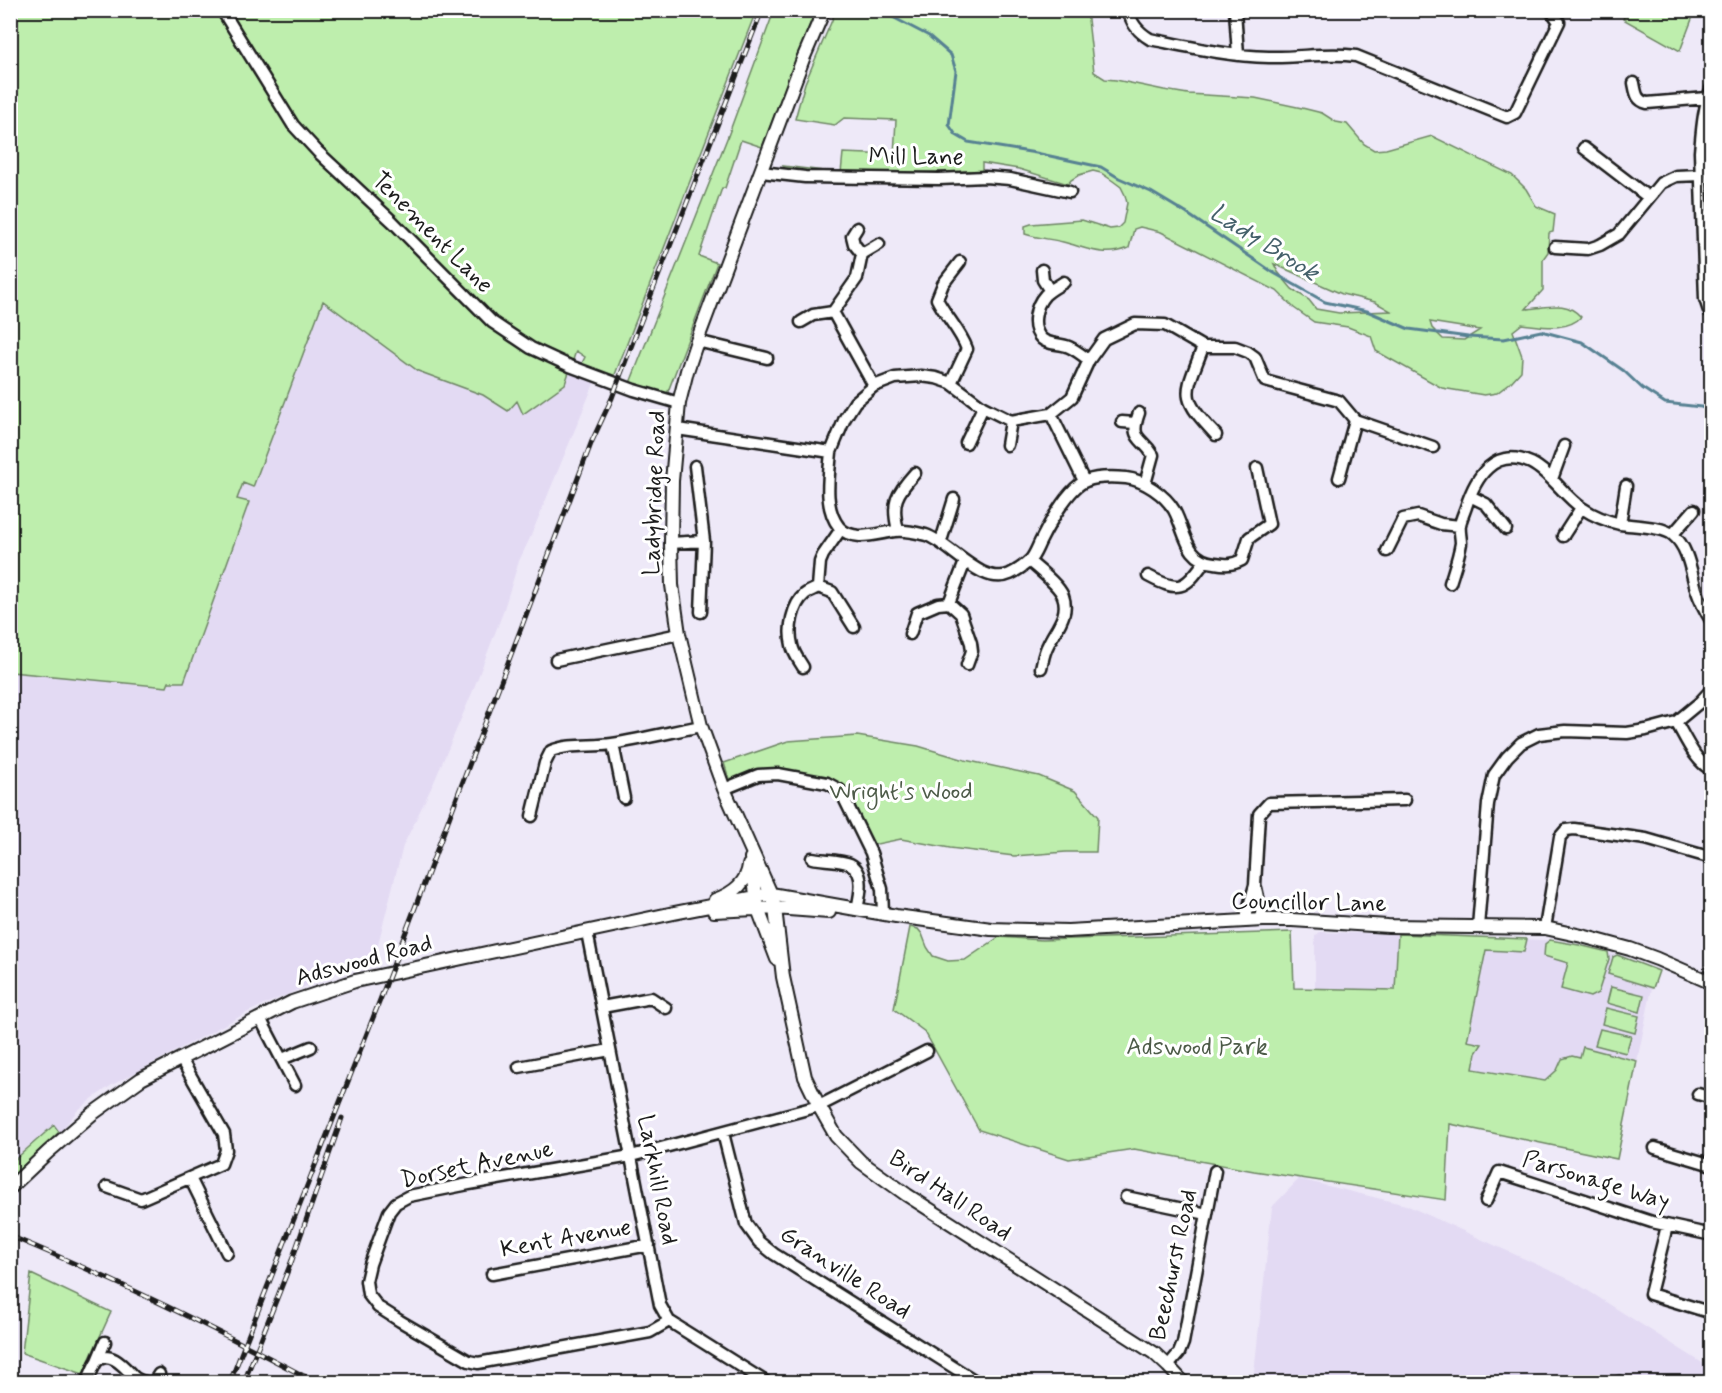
<svg xmlns="http://www.w3.org/2000/svg" width="1722" height="1393" font-family="Mynerve,sans-serif">
  <rect width="100%" height="100%" fill="#eee9f8"/>
  <filter id="ink" filterUnits="userSpaceOnUse"><feTurbulence type="fractalNoise" baseFrequency=".0167" numOctaves="2"/><feDisplacementMap in="SourceGraphic" scale="12" xChannelSelector="R" yChannelSelector="G"/><feConvolveMatrix kernelMatrix="1 2 1 2 8 2 1 2 1" color-interpolation-filters="sRGB"/></filter>
  <g filter="url(#ink)">
    <!-- built -->
    <path fill="#e3daf3" d="M 11,11 L 554,365 L 595,381 L 530,538 L 519,561 L 502,615 L 472,693 L 434,782 L 403,846 L 375,956 L 252,1010 L 112,1085 L 93,1098 L 77,1111 L 61,1131 L 11,1177 Z
      M 1320,932 L 1398,934 L 1395,990 L 1315,988 L 1315,936 Z
      M 1492,938 L 1545,940 L 1579,945 L 1616,955 L 1659,971 L 1652,988 L 1617,1159 L 1450,1124 L 1484,959 L 1488,943 Z
      M 1299,1179 L 1406,1205 L 1571,1280 L 1704,1364 L 1712,1377 L 1711,1382 L 1253,1382 L 1272,1207 Z"/>
    <!-- green -->
    <path fill="#beeead" stroke="#6d8564" stroke-width="1.5" fill-rule="evenodd" d="M 1627,10 L 1695,10 L 1695,11 L 1680,51 L 1623,19 Z
      M 10,11 L 756,11 L 614,377 L 581,365 L 585,357 L 576,351 L 565,384 L 523,414 L 517,401 L 508,411 L 483,395 L 418,371 L 323,301 L 253,487 L 243,483 L 237,499 L 249,502 L 184,682 L 169,682 L 167,687 L 11,672 Z
      M 774,11 L 815,11 L 762,147 L 741,140 L 725,188 L 722,188 L 699,256 L 717,263 L 667,394 L 630,383 L 728,136 Z
      M 836,11 L 1087,11 L 1094,72 L 1105,79 L 1116,80 L 1164,90 L 1188,94 L 1255,98 L 1302,108 L 1322,113 L 1336,122 L 1347,124 L 1364,144 L 1374,150 L 1386,149 L 1432,136 L 1512,175 L 1526,189 L 1536,206 L 1555,214 L 1553,232 L 1549,233 L 1548,252 L 1543,259 L 1543,290 L 1526,309 C 1546,308 1566,299 1581,317 C 1567,332 1541,326 1522,324 L 1513,331 L 1522,356 L 1521,371 L 1511,382 L 1497,393 L 1484,395 L 1442,388 L 1376,351 L 1371,336 L 1348,327 L 1314,322 L 1294,308 L 1277,291 L 1161,232 L 1140,227 L 1134,229 L 1129,248 C 1104,258 1087,248 1063,242 C 1050,239 1037,238 1025,234 L 1025,226 L 1031,224 L 1082,220 L 1110,229 L 1118,228 L 1123,223 L 1127,203 L 1125,195 L 1121,187 L 1113,181 L 1101,173 L 1093,171 L 1079,175 L 1071,180 L 1068,184 L 1019,169 L 982,163 L 982,171 L 829,174 L 785,170 L 783,166 L 841,173 L 843,153 L 894,155 L 896,120 L 844,118 L 835,125 L 795,119 L 805,83 ZM 1274,264 L 1342,294 L 1375,302 L 1391,311 L 1339,313 L 1316,309 L 1309,300 L 1292,289 L 1278,272 ZM 1430,322 L 1480,330 L 1464,340 L 1443,339 L 1432,328 Z
      M 857,736 L 918,746 L 965,760 L 1039,776 L 1075,791 L 1098,817 L 1096,852 L 1066,852 L 1014,856 L 950,848 L 901,839 L 872,845 L 842,785 L 777,770 L 730,782 L 724,763 L 788,741 Z
      M 910,927 L 918,929 L 922,934 L 927,947 L 933,956 L 948,961 L 965,960 L 999,937 L 1042,940 L 1292,932 L 1294,988 L 1395,990 L 1398,934 L 1527,939 L 1524,952 L 1486,950 L 1467,1041 L 1482,1044 L 1476,1053 L 1473,1069 L 1545,1081 L 1557,1070 L 1562,1059 L 1572,1056 L 1580,1058 L 1583,1047 L 1637,1061 L 1617,1159 L 1450,1124 L 1446,1200 L 1254,1171 L 1134,1149 L 1069,1159 L 979,1130 L 925,1032 L 894,1009 Z
      M 1550,940 L 1579,945 L 1608,952 L 1609,959 L 1598,993 L 1590,997 L 1561,989 L 1568,963 L 1544,956 L 1545,944 Z
      M 1617,955 L 1659,971 L 1653,988 L 1608,974 L 1613,957 Z
      M 1611,987 L 1644,995 L 1640,1012 L 1607,1003 Z
      M 1606,1008 L 1639,1016 L 1635,1033 L 1602,1024 Z
      M 1600,1029 L 1631,1036 L 1626,1053 L 1595,1045 Z
      M 54,1125 L 59,1132 L 11,1177 L 11,1163 Z
      M 31,1274 L 111,1312 L 83,1374 L 22,1353 Z"/>
    <g fill="none" stroke-linecap="round" stroke-linejoin="round">
      <!-- stream -->
      <path stroke="#578192" stroke-width="3" d="M 879,10 L 929,36 L 951,55 L 956,71 L 949,125 L 956,135 L 968,142 L 1036,153 L 1101,167 L 1119,178 L 1151,192 L 1186,213 L 1274,273 L 1325,302 L 1367,311 L 1409,329 L 1468,337 L 1504,339 L 1541,331 L 1582,342 L 1624,371 L 1642,388 L 1665,403 L 1701,407 L 1712,411"/>
      <!-- minor casing -->
      <g stroke="#1c1c1c" stroke-width="15">
        <path id="minor" d="M 222,10 L 293,125 L 318,152 L 393,222 L 492,322 L 531,348 L 570,366 L 634,390 L 679,403
          M 1129,10 C 1130,23 1140,33 1150,39 C 1190,47 1228,56 1269,57 C 1298,58 1327,52 1356,56 L 1507,117 L 1515,113 L 1559,22 L 1553,13 L 1549,10
          M 1235,10 L 1238,55
          M 1634,83 C 1636,93 1636,100 1647,103 L 1707,98
          M 1712,87 C 1703,108 1702,130 1700,152 L 1705,299 L 1709,311 L 1712,313
          M 1584,148 L 1648,197
          M 761,172 L 805,177 L 939,179 L 985,177 L 1010,179 L 1070,192
          M 857,228 L 852,236 L 854,244 L 862,254
          M 1555,247 L 1588,249 L 1600,245 L 1619,234 L 1661,183 L 1676,176 L 1700,175
          M 1042,270 L 1043,280 L 1050,291
          M 1064,282 C 1058,286 1050,290 1045,295 C 1035,306 1030,328 1042,339 C 1049,345 1060,343 1069,347 C 1076,350 1083,356 1089,360
          M 801,322 L 813,315 L 833,312
          M 697,341 L 767,358
          M 1203,347 C 1185,395 1178,395 1216,435
          M 951,383 L 967,349 C 960,330 946,317 937,299 L 943,284 L 960,262
          M 874,386 L 833,312 L 857,278 L 862,254 L 879,244
          M 1139,413 C 1129,441 1142,436 1153,455 L 1145,484
          M 1051,414 L 1084,481
          M 1355,420 L 1433,447
          M 1122,422 L 1135,423
          M 677,429 L 831,452 L 845,418 L 855,402 L 874,386 L 895,378 L 921,376 L 936,378 L 951,383 L 983,407 L 1011,421 L 1051,414 L 1072,397 L 1089,360 L 1104,339 L 1135,324 L 1165,325 L 1203,347 L 1235,347 L 1248,352 L 1255,357 L 1265,381 L 1339,401 L 1355,420 L 1339,478
          M 966,443 L 983,407
          M 1007,445 L 1011,421
          M 831,452 C 829,476 823,507 839,527 C 853,543 878,533 895,531 C 904,530 918,533 926,535 C 950,543 982,587 1010,574 C 1016,571 1024,566 1029,561 C 1034,557 1037,548 1040,542 C 1048,526 1069,487 1086,481 C 1098,476 1114,477 1126,478 C 1144,480 1165,495 1174,510 C 1186,532 1185,560 1215,563 C 1226,565 1232,565 1242,560 L 1249,538 L 1269,524 L 1257,468
          M 695,466 L 704,541
          M 1552,479 L 1564,446
          M 1470,496 L 1486,504 L 1506,529
          M 1620,524 L 1626,486
          M 898,530 C 891,503 896,494 915,473
          M 1673,534 L 1694,510
          M 1563,536 L 1581,508
          M 941,541 L 954,499
          M 671,543 L 704,541 L 701,612
          M 1387,551 L 1403,519 L 1418,516 L 1441,524 L 1460,526
          M 1029,561 C 1039,570 1058,584 1063,596 C 1070,615 1055,629 1048,645 C 1044,652 1043,660 1041,668
          M 965,562 L 949,603 L 961,614 L 971,643 L 972,651 L 967,665
          M 1148,576 C 1178,592 1185,590 1204,562
          M 1450,583 C 1454,570 1459,556 1461,543 C 1461,537 1459,531 1460,525 C 1461,519 1464,513 1466,507 C 1475,478 1494,446 1531,463 C 1551,473 1564,496 1582,508 C 1594,516 1606,521 1620,524 C 1634,526 1663,526 1673,535 C 1688,547 1691,572 1696,589 C 1700,601 1705,611 1712,622
          M 818,587 L 832,592 L 854,627
          M 910,634 L 917,613 L 938,604 L 949,603
          M 556,660 L 679,634
          M 803,667 C 799,660 793,653 792,645 C 788,629 792,605 805,594 C 808,591 814,590 818,587 L 820,562 L 823,555 L 841,529
          M 1676,722 C 1685,737 1695,762 1712,770
          M 613,744 L 624,798
          M 724,789 L 758,775 L 778,774 L 827,783 L 840,790 L 871,853 L 882,889 L 883,913
          M 532,816 L 545,763 L 551,751 C 570,743 592,747 612,744 C 642,739 671,732 701,726
          M 812,858 C 822,860 842,860 850,864 C 866,872 860,896 857,909
          M 1256,888 L 1263,920
          M 1247,921 L 1247,913 L 1255,885 L 1259,814 L 1269,803 L 1405,800
          M 1478,927 L 1488,804 L 1494,775 L 1507,757 L 1521,743 L 1539,734 L 1565,731 L 1627,733 L 1646,730 L 1676,722 L 1699,703 L 1712,689
          M 1545,928 L 1560,837 L 1566,830 L 1574,829 L 1646,839 L 1712,858
          M 587,932 L 660,1305 L 669,1321 L 766,1382
          M 1706,981 L 1712,969
          M 602,1007 L 651,998 L 666,1008
          M 260,1018 L 295,1085
          M 282,1059 L 311,1047
          M 519,1067 L 610,1050
          M 1698,1094 L 1712,1098
          M 723,1133 L 746,1224 L 759,1242 L 774,1254 L 977,1382
          M 1655,1148 L 1712,1165
          M 190,1178 L 227,1253
          M 107,1187 L 141,1199 L 221,1164 L 226,1150 L 224,1134 L 181,1059
          M 1126,1197 L 1207,1214
          M 1486,1201 L 1499,1172 L 1652,1222 L 1712,1235
          M 1667,1226 L 1650,1294 L 1712,1313
          M 492,1274 L 649,1245
          M 669,1321 L 650,1332 L 478,1363 L 469,1361 L 400,1321 L 378,1307 L 368,1294 L 366,1281 L 370,1264 L 389,1212 L 396,1203 L 409,1196 L 469,1184 L 631,1156 L 819,1106 L 927,1051
          M 97,1361 L 105,1342
          M 1168,1366 L 1179,1353 L 1183,1343 L 1215,1171
          M 87,1382 C 90,1377 93,1366 97,1361 C 110,1349 125,1368 133,1376 C 136,1379 141,1381 145,1382
          M 154,1382 L 159,1374
          M 1619,1382 L 1620,1382"/>
      </g>
      <!-- tertiary casing -->
      <g stroke="#1c1c1c" stroke-width="16">
        <path id="tertiary" d="M 824,10 L 803,59 L 697,341 L 687,371 L 679,403 L 672,481 L 671,543 L 672,585 L 679,634 L 701,726 L 724,789 L 771,894 L 775,908 L 783,977 L 805,1077 L 819,1106 L 836,1136 L 861,1162 L 907,1195 L 1154,1353 L 1168,1366 L 1183,1382
          M 751,858 L 758,909 L 777,959
          M 715,900 C 732,894 747,884 749,865
          M 714,911 L 775,908 L 829,912
          M 10,1188 L 48,1152 L 92,1114 L 141,1079 L 292,1002 L 355,981 L 472,956 L 674,913 L 771,894 L 896,916 L 991,929 L 1068,931 L 1263,920 L 1292,920 L 1388,926 L 1545,928 L 1582,936 L 1630,949 L 1657,959 L 1712,983"/>
      </g>
      <!-- minor -->
      <use href="#minor" stroke="#fff" stroke-width="10"/>
      <!-- tertiary -->
      <use href="#tertiary" stroke="#fff" stroke-width="12"/>
      <!-- rail casing -->
      <g stroke="#1c1c1c" stroke-width="5">
        <path id="rail" d="M 10,1236 C 115,1279 216,1329 315,1382
          M 230,1382 L 380,1000 L 592,441 L 612,398 L 637,331 L 762,10
          M 244,1382 L 292,1260 L 342,1118"/>
      </g>
      <!-- rail -->
      <use href="#rail" stroke="#fff" stroke-width="3" stroke-dasharray="9" stroke-linecap="butt"/>
    </g>
  </g>
  <g text-anchor="middle" dominant-baseline="central" stroke-width="6" stroke-linejoin="round" paint-order="stroke">
    <!-- street labels -->
    <g font-size="24" fill="#1c1c1c" stroke="#fff">
      <text x="916" y="157">Mill Lane</text>
      <text transform="translate(432 233) rotate(45)">Tenement Lane</text>
      <text transform="translate(655 493) rotate(-88)">Ladybridge Road</text>
      <text transform="translate(1309 903) rotate(1)">Councillor Lane</text>
      <text transform="translate(364 961) rotate(-15)">Adswood Road</text>
      <text transform="translate(477 1165) rotate(-12)">Dorset Avenue</text>
      <text transform="translate(657 1180) rotate(79)">Larkhill Road</text>
      <text transform="translate(1596 1181) rotate(17)">Parsonage Way</text>
      <text transform="translate(950 1196) rotate(34)">Bird Hall Road</text>
      <text transform="translate(566 1239) rotate(-10)">Kent Avenue</text>
      <text transform="translate(1174 1265) rotate(-78)">Beechurst Road</text>
      <text transform="translate(845 1273) rotate(33)">Granville Road</text>
    </g>
    <!-- park labels -->
    <g font-size="24" fill="#4d5b48" stroke="#fff">
      <text x="901" y="792">Wright's Wood</text>
      <text x="1197" y="1047">Adswood Park</text>
    </g>
    <!-- water labels -->
    <g font-size="26" font-style="italic" fill="#44606a" stroke="#fff">
      <text transform="translate(1264 243) rotate(32)">Lady Brook</text>
    </g>
  </g>
  <!-- margin -->
  <rect width="1722" height="1393" fill="none" stroke="#fff" stroke-width="36"/>
  <rect x="18" y="18" width="1686" height="1357" fill="none" stroke="#1c1c1c" stroke-width="2" filter="url(#ink)"/>
</svg>
